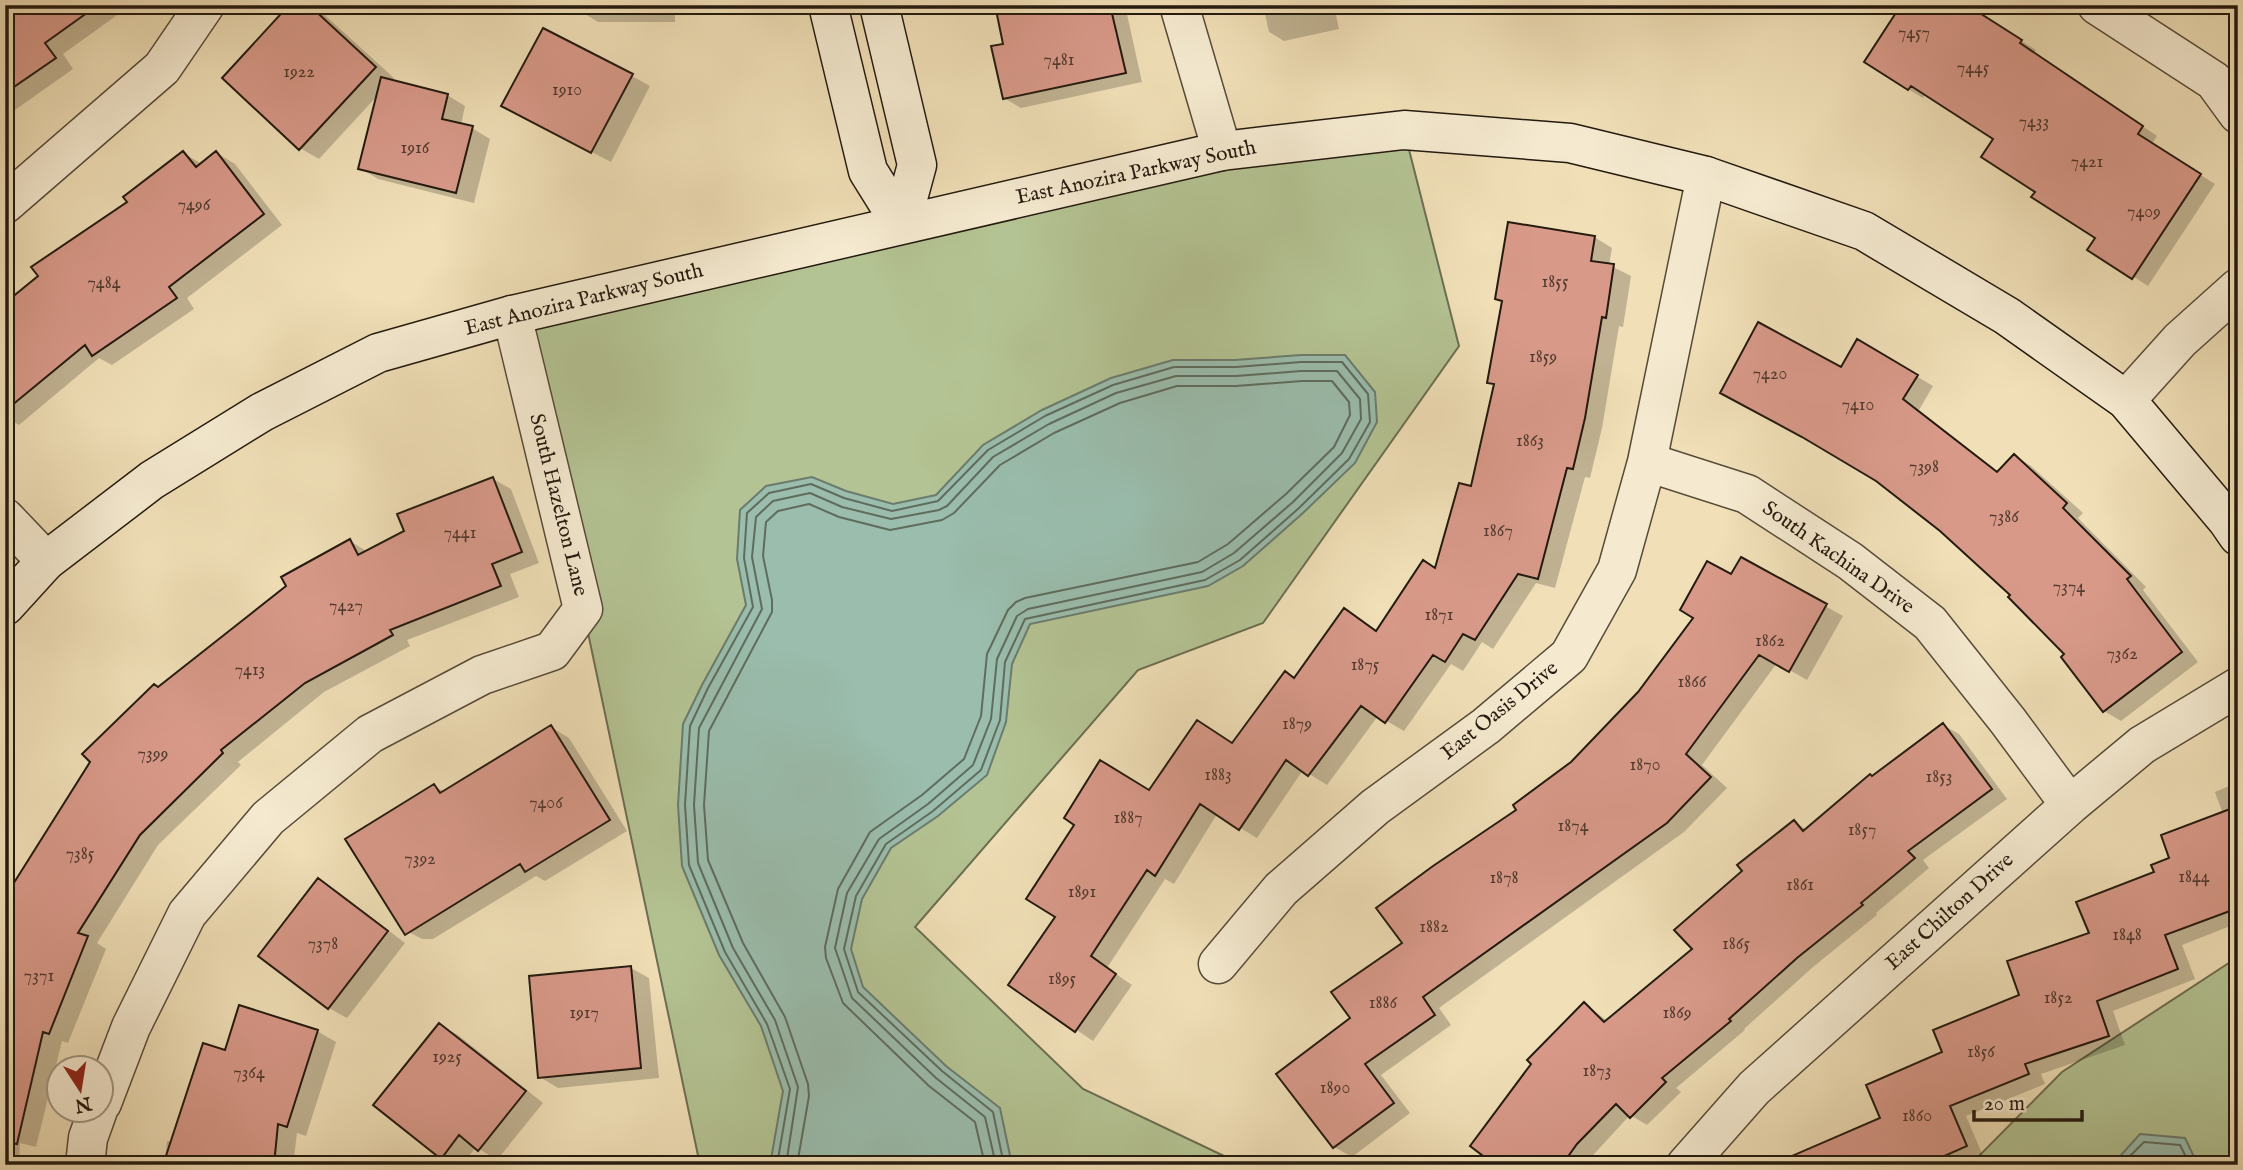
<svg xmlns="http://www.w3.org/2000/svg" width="2243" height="1170" font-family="'IM FELL English',serif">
  <rect width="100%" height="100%" fill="#f0dfb7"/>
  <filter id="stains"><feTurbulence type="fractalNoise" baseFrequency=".00286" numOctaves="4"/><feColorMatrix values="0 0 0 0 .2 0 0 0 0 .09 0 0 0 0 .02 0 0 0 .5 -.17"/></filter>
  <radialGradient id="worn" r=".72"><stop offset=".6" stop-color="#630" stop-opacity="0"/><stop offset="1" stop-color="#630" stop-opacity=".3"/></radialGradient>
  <!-- green -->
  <path fill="#b4c393" stroke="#6c6e51" stroke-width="2" d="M 1404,130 L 1459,346 L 1263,623 L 1138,670 L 915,927 L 1083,1089 L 1243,1165 L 700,1165 L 583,609 L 512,315 Z
    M 2238,957 L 2238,1165 L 1970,1165 L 2062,1072 Z"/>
  <!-- water -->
  <path fill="#9abdad" stroke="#6b7c6e" stroke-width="2" d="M 1301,355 L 1345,355 L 1375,392 L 1377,422 L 1355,463 L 1303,513 L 1243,566 L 1208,586 L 1030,624 L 1012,664 L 1006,722 L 987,775 L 938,816 L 891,848 L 862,899 L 851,949 L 863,987 L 946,1066 L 1000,1108 L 1012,1165 L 770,1165 L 783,1091 L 761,1026 L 719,955 L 682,866 L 678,805 L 683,724 L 702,685 L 746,605 L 737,559 L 740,510 L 766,486 L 812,477 L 846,491 L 893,504 L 936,495 L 983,445 L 1042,410 L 1111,378 L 1173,360 L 1235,360 Z
    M 2140,1134 L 2185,1138 L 2198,1165 L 2112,1165 Z"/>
  <!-- shadow -->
  <path fill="#0003" d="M 5,5 L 115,5 L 120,13 L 63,54 L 73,69 L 5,117 Z
    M 291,5 L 312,5 L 317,8 L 394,78 L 391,81 L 447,95 L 465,106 L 461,125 L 472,128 L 490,139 L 474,203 L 378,179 L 360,168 L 378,95 L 319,159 L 300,148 Z
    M 580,5 L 675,5 L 675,22 L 598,22 L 580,11 Z
    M 997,5 L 1125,5 L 1142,82 L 1021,108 L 1004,98 L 1005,45 Z
    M 1263,5 L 1334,5 L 1339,29 L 1284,41 L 1269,32 Z
    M 1903,5 L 1973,5 L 1981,11 L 1979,14 L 2036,50 L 2034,53 L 2157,136 L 2152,144 L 2215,184 L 2148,286 L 2090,249 L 2097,237 L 2037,192 L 1996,138 L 1926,93 L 1923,98 L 1908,89 Z
    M 632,76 L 650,86 L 611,162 L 522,116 Z
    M 183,153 L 202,164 L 217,153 L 235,164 L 282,225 L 187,298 L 194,309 L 112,365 L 99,358 L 19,425 L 5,417 L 5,306 L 130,203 Z
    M 1594,237 L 1612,248 L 1609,265 L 1631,276 L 1623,327 L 1619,326 L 1602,428 L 1590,478 L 1585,477 L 1555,588 L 1536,583 L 1493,649 L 1482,642 L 1463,671 L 1451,664 L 1404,731 L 1378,716 L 1327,785 L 1303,770 L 1257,838 L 1217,814 L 1174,884 L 1165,879 L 1107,968 L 1132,985 L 1093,1041 L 1010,985 L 1150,792 L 1233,745 L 1295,679 L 1344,610 L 1376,631 L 1437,570 L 1472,488 L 1496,386 L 1489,382 L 1503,302 L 1497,298 Z
    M 1858,341 L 1933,386 L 1919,410 L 1999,472 L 2015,456 L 2031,466 L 2083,513 L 2078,518 L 2146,587 L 2143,590 L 2198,662 L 2121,721 L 2104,711 L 2063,657 L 2067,654 L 2013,595 L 1841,369 Z
    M 493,479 L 511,489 L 539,563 L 510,574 L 519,597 L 407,640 L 410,646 L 324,692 L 238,762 L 241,765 L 158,845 L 97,943 L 106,949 L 68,1043 L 62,1041 L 36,1147 L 20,1143 L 19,1165 L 5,1165 L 5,901 L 159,688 L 350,541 L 368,552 Z
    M 1742,560 L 1843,616 L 1807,680 L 1777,663 L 1702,765 L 1727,788 L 1684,832 L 1439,1008 L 1451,1025 L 1381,1075 L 1410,1113 L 1352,1157 L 1334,1147 L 1352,1018 L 1404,943 L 1519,810 L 1572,764 L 1639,693 L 1732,577 Z
    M 1943,725 L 1959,734 L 2007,799 L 1923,860 L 1929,868 L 1876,913 L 1877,915 L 1813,967 L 1744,1029 L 1745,1030 L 1676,1088 L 1681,1092 L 1647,1125 L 1630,1115 L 1584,1165 L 1481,1165 L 1584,1004 L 1608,1021 L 1694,950 L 1744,871 L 1794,822 L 1807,830 Z
    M 551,727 L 569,738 L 627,831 L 545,881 L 536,876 L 433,939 L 422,939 L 403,929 L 434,786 L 445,792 Z
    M 2238,782 L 2238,923 L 2182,945 L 2195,979 L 2113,1011 L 2125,1045 L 2041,1074 L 2045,1084 L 1966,1116 L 1983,1156 L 1963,1165 L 1800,1165 L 1883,1119 L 1944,1053 L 2021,996 L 2223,814 L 2215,792 Z
    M 319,881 L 337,891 L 405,943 L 347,1018 L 329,1008 Z
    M 631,968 L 649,978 L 659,1078 L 558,1088 L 540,1077 Z
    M 439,1025 L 458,1035 L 543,1103 L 497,1160 L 476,1147 L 462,1165 L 454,1165 L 442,1157 Z
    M 317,1031 L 336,1042 L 306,1136 L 297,1133 L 293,1165 L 165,1165 L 167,1141 L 173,1142 L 226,1052 Z"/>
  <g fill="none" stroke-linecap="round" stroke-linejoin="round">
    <!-- shore -->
    <path stroke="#5f6c5e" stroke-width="2" d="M 777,1165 L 790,1089 L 767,1024 L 725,952 L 689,865 L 685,805 L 690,726 L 708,688 L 753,607 L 744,558 L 747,513 L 769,493 L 811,484 L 844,498 L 892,511 L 938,501 L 988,450 L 1045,416 L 1113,385 L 1174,367 L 1236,367 L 1301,362 L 1342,362 L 1368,394 L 1370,422 L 1349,459 L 1299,508 L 1240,560 L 1205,580 L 1025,619 L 1005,662 L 1000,720 L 981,770 L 933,811 L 886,844 L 856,896 L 844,949 L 858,992 L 942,1071 L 993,1112 L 1004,1165
      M 786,1165 L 798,1087 L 775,1020 L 733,948 L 698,863 L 694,805 L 699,728 L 762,609 L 752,557 L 756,517 L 773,501 L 810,493 L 842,507 L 891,519 L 939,510 L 947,506 L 993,457 L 1049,424 L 1116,393 L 1176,376 L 1236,376 L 1301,371 L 1337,371 L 1360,399 L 1361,419 L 1342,453 L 1293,502 L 1234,553 L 1202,572 L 1028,609 L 1017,616 L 997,659 L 991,719 L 973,765 L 928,804 L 879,839 L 847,893 L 835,948 L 852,998 L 936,1078 L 985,1117 L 996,1165
      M 797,1165 L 809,1096 L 808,1084 L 785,1017 L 743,943 L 708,860 L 704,805 L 709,731 L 772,612 L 772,600 L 763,556 L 766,522 L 778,511 L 809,504 L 839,517 L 890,530 L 942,520 L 954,513 L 1000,465 L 1054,433 L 1120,403 L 1177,386 L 1236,386 L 1302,381 L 1332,381 L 1349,402 L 1350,415 L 1334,447 L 1286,494 L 1228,544 L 1198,562 L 1025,598 L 1016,602 L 1008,610 L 987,654 L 981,716 L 964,759 L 922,795 L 870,832 L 838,889 L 825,947 L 826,958 L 843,1003 L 929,1086 L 975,1122 L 985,1165
      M 2121,1165 L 2144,1142 L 2180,1145 L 2190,1165"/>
  </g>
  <!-- building -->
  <path fill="#d89989" stroke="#241a0f" stroke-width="2" d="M 5,5 L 98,5 L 45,43 L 56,58 L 5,93 Z
    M 289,5 L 309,5 L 376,67 L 299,150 L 222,78 Z
    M 995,5 L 1110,5 L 1126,73 L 1003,99 L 991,46 L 1003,44 Z
    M 1901,5 L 1967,5 L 2022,40 L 2020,43 L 2143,126 L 2138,134 L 2201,174 L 2132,279 L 2087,250 L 2095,238 L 2031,197 L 2035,192 L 1981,157 L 1993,139 L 1911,86 L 1908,90 L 1864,62 Z
    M 543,28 L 633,74 L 591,153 L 501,106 Z
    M 381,77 L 448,94 L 442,119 L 473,126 L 456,193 L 358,169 Z
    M 183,151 L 196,167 L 216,151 L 264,214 L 169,287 L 177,298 L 92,356 L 85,345 L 5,411 L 5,303 L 38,276 L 31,267 L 127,202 L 123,197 Z
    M 1508,222 L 1595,236 L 1591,261 L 1614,264 L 1606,318 L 1602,317 L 1585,418 L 1573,469 L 1567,468 L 1538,579 L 1518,574 L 1475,640 L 1463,634 L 1445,662 L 1433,655 L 1385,723 L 1361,706 L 1308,776 L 1286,760 L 1239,830 L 1200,804 L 1155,876 L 1147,870 L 1091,956 L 1116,974 L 1075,1032 L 1008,985 L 1055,917 L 1026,899 L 1074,825 L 1064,818 L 1100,760 L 1149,790 L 1197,720 L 1232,743 L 1285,671 L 1294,678 L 1344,608 L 1376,631 L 1423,560 L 1435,568 L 1459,483 L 1471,486 L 1494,384 L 1487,383 L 1502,301 L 1495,299 Z
    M 1758,322 L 1841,367 L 1857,339 L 1918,375 L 1903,399 L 1997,472 L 2014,454 L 2067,503 L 2063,508 L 2131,576 L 2127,579 L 2182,652 L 2103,712 L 2061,657 L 2064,654 L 2008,597 L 2010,595 L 1940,531 L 1876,481 L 1802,437 L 1720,393 Z
    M 493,477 L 522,552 L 492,564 L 501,586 L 390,630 L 393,635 L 305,683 L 221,750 L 223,753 L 140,835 L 78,933 L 88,936 L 49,1034 L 43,1032 L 17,1144 L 5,1142 L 5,897 L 90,762 L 82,754 L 154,684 L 158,687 L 286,586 L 281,577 L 350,539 L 358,555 L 404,531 L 397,514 Z
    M 1741,557 L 1827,604 L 1789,672 L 1759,655 L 1686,754 L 1711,777 L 1667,823 L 1423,997 L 1435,1015 L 1365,1064 L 1394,1103 L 1333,1148 L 1276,1074 L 1350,1018 L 1331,992 L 1402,943 L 1376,908 L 1433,866 L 1516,810 L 1513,805 L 1571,762 L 1638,692 L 1693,618 L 1680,610 L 1707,561 L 1731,574 Z
    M 1943,723 L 1992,789 L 1908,851 L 1915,858 L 1861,903 L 1863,905 L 1797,958 L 1729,1019 L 1731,1021 L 1662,1078 L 1666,1082 L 1630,1118 L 1616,1104 L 1577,1144 L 1562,1165 L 1495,1165 L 1470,1146 L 1531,1064 L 1527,1060 L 1584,1002 L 1604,1022 L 1692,949 L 1674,930 L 1742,871 L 1737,865 L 1794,820 L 1803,831 L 1870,774 L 1872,776 Z
    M 551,725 L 610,820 L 525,872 L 520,864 L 405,935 L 345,839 L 434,784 L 440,793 Z
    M 2238,806 L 2238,908 L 2165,935 L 2178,969 L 2097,1001 L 2109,1036 L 2025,1064 L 2029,1074 L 1950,1106 L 1967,1146 L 1924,1165 L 1771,1165 L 1880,1118 L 1866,1085 L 1942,1052 L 1933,1030 L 2019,995 L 2007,961 L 2089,933 L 2076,902 L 2154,872 L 2151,865 L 2169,858 L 2161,835 Z
    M 318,878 L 388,931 L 328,1009 L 258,956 Z
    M 631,966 L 641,1068 L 538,1078 L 529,976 Z
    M 239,1005 L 318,1030 L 287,1127 L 278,1124 L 274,1165 L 163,1165 L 203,1043 L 225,1050 Z
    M 439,1023 L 526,1091 L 478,1151 L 459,1135 L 441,1159 L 373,1105 Z"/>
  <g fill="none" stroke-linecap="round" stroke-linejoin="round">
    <!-- street casing -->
    <g stroke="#574b39" stroke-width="41">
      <path id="street" d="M 1179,5 L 1222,151
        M 2097,5 L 2214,81 L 2238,114
        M 5,204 L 162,68 L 205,5
        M 2126,400 L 2180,340 L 2238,288
        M 1647,462 L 1747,494 L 1850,561 L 1930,623 L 2008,721 L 2070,805
        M 5,518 L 46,561
        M 1218,964 L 1281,889 L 1375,807 L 1486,726 L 1569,656 L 1617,570 L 1647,462 L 1706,176
        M 102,1103 L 131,1027 L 187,914 L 268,818 L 370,734 L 482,675 L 552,651 L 583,609 L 512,315
        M 85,1165 L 88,1138 L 98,1110
        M 1686,1165 L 1754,1088 L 2070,805 L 2142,745 L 2238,687"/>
    </g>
    <!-- secondary casing -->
    <g stroke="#241a0f" stroke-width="41">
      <path id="secondary" d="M 828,5 L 868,171 L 901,224
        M 879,5 L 917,165 L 901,224
        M 5,606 L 46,561 L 152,480 L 262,412 L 378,353 L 512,315 L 1222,151 L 1404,130 L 1570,143 L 1706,176 L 1864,231 L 2007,316 L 2126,400 L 2227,520 L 2238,536"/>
    </g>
    <!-- street -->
    <use href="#street" stroke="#f5ead0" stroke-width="38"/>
    <!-- secondary -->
    <use href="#secondary" stroke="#f5ead0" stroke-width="38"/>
  </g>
  <g text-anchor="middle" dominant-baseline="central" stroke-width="5" stroke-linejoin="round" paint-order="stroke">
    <!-- number labels -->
    <g font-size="18" fill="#513a2e">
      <text x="1914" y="33">7457</text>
      <text x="1059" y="60">7481</text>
      <text x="1973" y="68">7445</text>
      <text x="299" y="72">1922</text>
      <text x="567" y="90">1910</text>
      <text x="2034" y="122">7433</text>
      <text x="415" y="148">1916</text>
      <text x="2087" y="162">7421</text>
      <text x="194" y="205">7496</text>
      <text x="2144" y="212">7409</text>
      <text x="1555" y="282">1855</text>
      <text x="104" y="283">7484</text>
      <text x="1543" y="357">1859</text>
      <text x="1770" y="374">7420</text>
      <text x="1858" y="405">7410</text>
      <text x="1530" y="441">1863</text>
      <text x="1924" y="467">7398</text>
      <text x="2004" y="517">7386</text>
      <text x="1498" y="531">1867</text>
      <text x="460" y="533">7441</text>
      <text x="2069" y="587">7374</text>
      <text x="346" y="606">7427</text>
      <text x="1439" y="615">1871</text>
      <text x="1770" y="641">1862</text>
      <text x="2122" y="654">7362</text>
      <text x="1365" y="665">1875</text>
      <text x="250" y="670">7413</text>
      <text x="1692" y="682">1866</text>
      <text x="1297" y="724">1879</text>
      <text x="153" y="754">7399</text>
      <text x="1645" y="765">1870</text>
      <text x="1218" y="775">1883</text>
      <text x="1939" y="777">1853</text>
      <text x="546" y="803">7406</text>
      <text x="1128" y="818">1887</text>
      <text x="1573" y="826">1874</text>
      <text x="1862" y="830">1857</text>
      <text x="80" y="854">7385</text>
      <text x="420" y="859">7392</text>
      <text x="2194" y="877">1844</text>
      <text x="1504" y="878">1878</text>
      <text x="1800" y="885">1861</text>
      <text x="1082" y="892">1891</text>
      <text x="1434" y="927">1882</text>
      <text x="2127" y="935">1848</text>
      <text x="323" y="944">7378</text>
      <text x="1736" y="944">1865</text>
      <text x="39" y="976">7371</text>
      <text x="1062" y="979">1895</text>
      <text x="2058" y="998">1852</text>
      <text x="1383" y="1003">1886</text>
      <text x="584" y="1013">1917</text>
      <text x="1677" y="1013">1869</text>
      <text x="1981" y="1052">1856</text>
      <text x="447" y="1057">1925</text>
      <text x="1597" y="1071">1873</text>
      <text x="249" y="1073">7364</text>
      <text x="1335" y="1088">1890</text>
      <text x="1917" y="1116">1860</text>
    </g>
    <!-- street labels -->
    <g font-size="21" fill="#241a0f" stroke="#f5ead0">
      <text transform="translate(1136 173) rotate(-12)">East Anozira Parkway South</text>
      <text transform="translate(584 300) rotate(-14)">East Anozira Parkway South</text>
      <text transform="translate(558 505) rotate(76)">South Hazelton Lane</text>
      <text transform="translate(1838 558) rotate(35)">South Kachina Drive</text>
      <text transform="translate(1500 711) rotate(-39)">East Oasis Drive</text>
      <text transform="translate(1950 912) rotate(-42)">East Chilton Drive</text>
    </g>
  </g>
  <!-- margin -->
  <rect width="2243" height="1170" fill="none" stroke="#f0dfb7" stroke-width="28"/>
  <rect x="7" y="7" width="2229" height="1156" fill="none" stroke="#241a0f" stroke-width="3.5"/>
  <rect x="14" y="14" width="2215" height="1142" fill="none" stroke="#241a0f" stroke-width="2"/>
  <!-- north arrow -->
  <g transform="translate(80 1089) rotate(168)"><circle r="33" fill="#f5ead0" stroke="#a19783" stroke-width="2"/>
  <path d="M0-5L12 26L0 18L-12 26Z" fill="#8f2418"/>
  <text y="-10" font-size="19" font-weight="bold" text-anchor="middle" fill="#241a0f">N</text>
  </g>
  <!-- scale -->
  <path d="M1974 1110v10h108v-10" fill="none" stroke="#241a0f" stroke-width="3.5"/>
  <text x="1984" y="1110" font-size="21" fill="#241a0f" stroke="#f5ead0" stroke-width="5" paint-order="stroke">20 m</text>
  <rect width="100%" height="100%" filter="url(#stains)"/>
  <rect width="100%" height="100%" fill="url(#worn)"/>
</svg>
